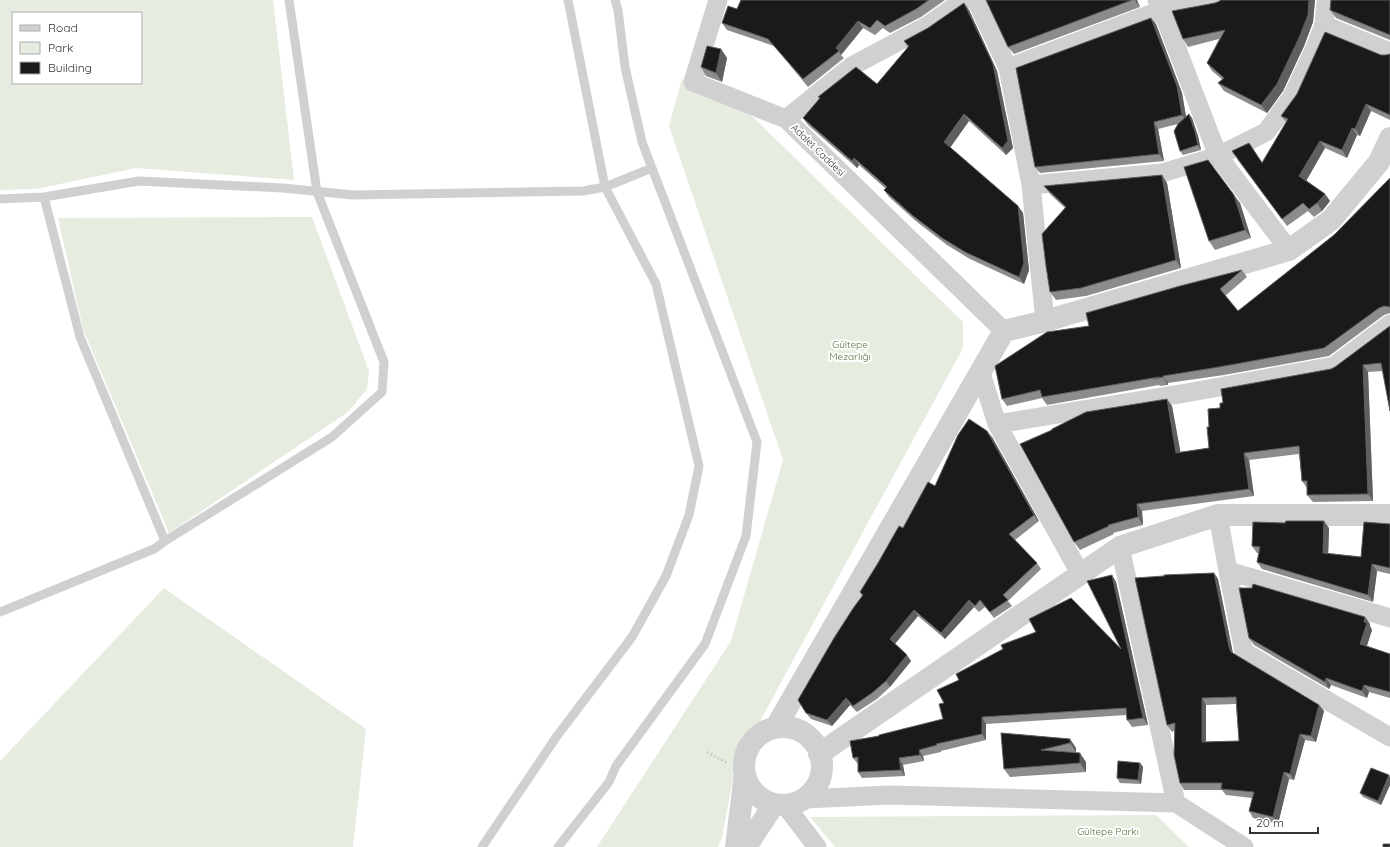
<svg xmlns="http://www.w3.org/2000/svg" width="1390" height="847" font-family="Quicksand,sans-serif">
  <rect width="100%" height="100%" fill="#fff"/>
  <!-- green -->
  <path fill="#e6ecdf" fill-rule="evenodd" d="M 0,0 L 273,0 L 294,180 L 136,168 L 36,189 L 0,190 ZM 13,13 L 141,13 L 141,83 L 13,83 Z
    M 682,79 L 753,117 L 963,322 L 963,348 L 735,767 L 722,838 L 718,847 L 597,847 L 731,641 L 783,460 L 669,126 Z
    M 312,217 L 369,371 L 367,389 L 348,412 L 169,533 L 83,329 L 58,218 Z
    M 164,588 L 366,729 L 353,847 L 0,847 L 0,761 Z
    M 1156,815 L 1189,847 L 835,847 L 810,817 Z"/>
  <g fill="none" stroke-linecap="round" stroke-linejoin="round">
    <!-- path -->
    <path stroke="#cdcdcd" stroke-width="2.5" stroke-dasharray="2 2" stroke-linecap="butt" d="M 707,752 L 727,763"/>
    <!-- service -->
    <path stroke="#d0d0d0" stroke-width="9" d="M 44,197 L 80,337 L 165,541
      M 0,199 L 44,197 L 139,181 L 283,188 L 353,195 L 583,191 L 605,187 L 652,168
      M 0,612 L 154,549 L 165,541 L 332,437 L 382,392 L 384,362 L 317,192 L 289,0
      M 482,847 L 557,736 L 632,637 L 666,576 L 689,515 L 699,466 L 656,284 L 605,187 L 568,0
      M 558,847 L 609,782 L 616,766 L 705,644 L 746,536 L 757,442 L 642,142 L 625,67 L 618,10 L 615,0"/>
    <!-- minor -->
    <path stroke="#d0d0d0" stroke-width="19" d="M 718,0 L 693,82 L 786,119
      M 964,0 L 927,26 L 852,66 L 786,119 L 1004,331
      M 976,0 L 1008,68 L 1031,185 L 1045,321
      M 1157,0 L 1162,10 L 1218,156 L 1289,250
      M 1324,25 L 1390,52
      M 1008,68 L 1162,10 L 1218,0
      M 1031,185 L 1162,173 L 1218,156 L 1266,132 L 1292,97 L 1314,50 L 1324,25 L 1326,0
      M 981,373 L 997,424 L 1186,393 L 1334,366 L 1390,324
      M 997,424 L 1081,575
      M 1218,515 L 1228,571 L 1390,618
      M 1120,547 L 1176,803
      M 1228,571 L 1244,652 L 1390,737
      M 805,799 L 890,795 L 1176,803 L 1244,847
      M 785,805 L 817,847"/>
    <!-- tertiary -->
    <path stroke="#d0d0d0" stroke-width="22" d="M744 766a39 39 0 1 1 78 0a39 39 0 1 1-78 0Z
      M 776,727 L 1004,331 L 1045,321 L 1289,250 L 1331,220 L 1379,162 L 1390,138
      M 819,754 L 1120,547 L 1218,515 L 1390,515
      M 736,847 L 745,773
      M 746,847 L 774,804"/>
  </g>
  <!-- wall -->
  <path fill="#8c8c8c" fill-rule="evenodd" d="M 741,0 L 945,0 L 921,17 L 890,33 L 883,28 L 875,35 L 863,28 L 841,55 L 844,58 L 808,87 L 774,46 L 727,30 L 722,23 L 737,9 Z
    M 986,0 L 1137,0 L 1140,7 L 1014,54 L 1008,47 Z
    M 1220,0 L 1315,0 L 1313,22 L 1304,46 L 1283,91 L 1267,113 L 1224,91 L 1218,83 L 1223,80 L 1212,71 L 1207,63 L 1219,39 L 1188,47 L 1183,39 L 1215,3 L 1220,1 Z
    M 1390,0 L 1390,40 L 1336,18 L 1330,10 Z
    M 964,3 L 969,10 L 997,71 L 1013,148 L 1006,155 L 969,121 L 950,148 L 1018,206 L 1023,213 L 1029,270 L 1024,284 L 970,259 L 947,245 L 917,222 L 889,197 L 884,190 L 886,189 L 859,165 L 857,168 L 808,125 L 803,118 L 877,84 L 908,48 L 904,41 L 928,28 Z
    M 1156,24 L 1182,93 L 1186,117 L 1192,118 L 1198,136 L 1201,150 L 1183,155 L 1180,151 L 1178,124 L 1158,129 L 1164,161 L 1040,173 L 1035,167 Z
    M 721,49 L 727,58 L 722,82 L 706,76 L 701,67 Z
    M 1390,54 L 1390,120 L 1371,111 L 1360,136 L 1357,135 L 1347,158 L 1325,148 L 1306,180 L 1325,194 L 1330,201 L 1322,211 L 1314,217 L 1308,211 L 1287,226 L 1237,159 L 1249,143 L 1262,162 L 1286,122 L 1281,116 L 1381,55 L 1386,55 Z
    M 1390,178 L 1390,313 L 1384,315 L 1329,356 L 1224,375 L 1168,383 L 1168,385 L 1160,386 L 1159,385 L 1047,405 L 1042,398 L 1007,406 L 1002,399 L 1089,326 L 1242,270 L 1247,277 L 1225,296 L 1238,311 L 1334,235 Z
    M 1167,183 L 1181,268 L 1086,296 L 1056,300 L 1050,292 L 1065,208 L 1050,194 L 1044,186 Z
    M 1240,203 L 1251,238 L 1215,250 L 1209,241 Z
    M 1390,326 L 1383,371 L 1368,372 L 1373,501 L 1313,502 L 1307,495 L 1307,488 L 1302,481 L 1299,454 L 1249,460 L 1254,496 L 1142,511 L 1143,525 L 1113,533 L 1114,534 L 1080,550 L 1074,542 L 1172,406 L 1180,452 L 1209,448 L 1209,427 L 1223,403 L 1331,369 L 1335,367 Z
    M 992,437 L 1039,521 L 1015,540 L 1037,563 L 1041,569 L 1008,601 L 1012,606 L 994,618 L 985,607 L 979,612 L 974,607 L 945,639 L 918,616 L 895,644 L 911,661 L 890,687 L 877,699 L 857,712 L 850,705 L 832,726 L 811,719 L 806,713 L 862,596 L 860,592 L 903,528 L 935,486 Z
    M 1390,524 L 1390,574 L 1377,571 L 1373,602 L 1262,569 L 1257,562 L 1259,553 L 1257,553 L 1252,546 L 1329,528 L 1328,553 L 1361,557 Z
    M 1214,573 L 1218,579 L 1233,653 L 1319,705 L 1324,711 L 1316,742 L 1305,740 L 1294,780 L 1289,779 L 1278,824 L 1253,818 L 1249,811 L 1252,798 L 1226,795 L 1222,790 L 1184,790 L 1180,783 L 1174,731 L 1172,732 L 1167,725 L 1164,576 ZM 1236,704 L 1239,741 L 1206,742 L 1206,705 Z
    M 1112,575 L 1116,582 L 1148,725 L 1132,727 L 1127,720 L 1127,715 L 986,724 L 986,740 L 941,751 L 941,752 L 923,756 L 924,761 L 903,765 L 905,776 L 862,778 L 858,772 L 858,764 L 853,758 L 879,736 L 943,719 L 1121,649 Z
    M 1365,617 L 1370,624 L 1370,626 L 1372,630 L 1367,646 L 1390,654 L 1390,698 L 1369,692 L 1367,698 L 1331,685 L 1329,689 L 1254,645 L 1249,638 Z
    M 1001,733 L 1070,739 L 1076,748 L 1076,752 L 1073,753 L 1086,762 L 1086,772 L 1010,777 L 1004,769 Z
    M 1140,763 L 1143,767 L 1141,784 L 1120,783 L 1117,778 Z
    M 1390,777 L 1390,785 L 1381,805 L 1363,797 L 1360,793 Z"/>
  <!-- shaded-wall -->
  <path fill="#5f5f5f" d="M 1135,0 L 1137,0 L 1140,7 Z
    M 1309,0 L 1315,0 L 1313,22 L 1304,46 L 1283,91 L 1267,113 L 1261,105 Z
    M 964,3 L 969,10 L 997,71 L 1013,148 L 1006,155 L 1002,148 Z
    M 1151,18 L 1156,24 L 1182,93 L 1187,122 L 1182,115 Z
    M 858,21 L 863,28 L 841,55 L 839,51 L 836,48 Z
    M 721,49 L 727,58 L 722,82 L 716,73 Z
    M 1366,104 L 1371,111 L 1360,136 L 1355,129 Z
    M 964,114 L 969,121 L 949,149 L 944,142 Z
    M 1189,114 L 1192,118 L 1198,136 L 1201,150 L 1198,145 Z
    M 1154,122 L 1158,129 L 1164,161 L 1159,154 Z
    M 1352,128 L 1357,135 L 1347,158 L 1342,150 Z
    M 1320,141 L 1325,148 L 1305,183 L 1299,176 Z
    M 854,158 L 859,165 L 857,168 L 852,161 Z
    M 1162,175 L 1167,183 L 1181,268 L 1176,260 Z
    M 1325,194 L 1330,201 L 1322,211 L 1317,203 Z
    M 1234,195 L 1240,203 L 1251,238 L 1245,230 Z
    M 1018,206 L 1023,213 L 1029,270 L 1024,284 L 1019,277 Z
    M 1363,365 L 1368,372 L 1373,501 L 1368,494 Z
    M 1163,376 L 1168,383 L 1168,385 L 1163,377 Z
    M 1167,399 L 1172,406 L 1182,460 L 1176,453 Z
    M 987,431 L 992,437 L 1039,521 L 1034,515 Z
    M 1244,453 L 1249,460 L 1254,496 L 1249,489 Z
    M 1137,504 L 1142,511 L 1143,525 L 1138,517 Z
    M 1324,521 L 1329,528 L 1328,560 L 1323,553 Z
    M 1372,564 L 1377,571 L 1373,602 L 1368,595 Z
    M 1214,573 L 1218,579 L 1233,654 L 1231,652 L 1229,647 Z
    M 1112,575 L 1116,582 L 1148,725 L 1143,718 Z
    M 969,600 L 974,607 L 945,639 L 941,633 Z
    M 914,610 L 918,616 L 894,645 L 890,639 Z
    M 1365,617 L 1370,624 L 1370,626 L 1372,630 L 1365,651 L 1360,644 Z
    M 907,655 L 911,661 L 890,687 L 886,681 Z
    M 1326,678 L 1331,685 L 1329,689 L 1325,682 Z
    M 1364,685 L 1369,692 L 1367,698 L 1362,691 Z
    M 846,698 L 850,705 L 832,726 L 827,720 Z
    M 1202,698 L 1206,705 L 1206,748 L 1202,742 Z
    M 1319,705 L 1324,711 L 1316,742 L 1311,736 Z
    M 982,717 L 986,724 L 986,740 L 982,734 Z
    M 1300,734 L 1305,740 L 1294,780 L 1290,774 Z
    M 1070,739 L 1076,748 L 1076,752 L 1070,743 Z
    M 919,750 L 923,756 L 924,761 L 920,755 Z
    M 1080,753 L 1086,762 L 1086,772 L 1080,763 Z
    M 899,758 L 903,765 L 905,776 L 901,770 Z
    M 1140,763 L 1143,767 L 1141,784 L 1138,780 Z
    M 1284,772 L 1289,779 L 1278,824 L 1273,817 Z
    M 1389,775 L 1390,777 L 1390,785 L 1381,805 L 1378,801 Z"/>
  <!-- building -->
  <path fill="#1a1a1a" stroke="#5f5f5f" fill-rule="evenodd" d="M 741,0 L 929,0 L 916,9 L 885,26 L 877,20 L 870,28 L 858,21 L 836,48 L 839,51 L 803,79 L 768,39 L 722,23 L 728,6 L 737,9 Z
    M 986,0 L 1132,0 L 1008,47 Z
    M 1220,0 L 1309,0 L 1308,15 L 1299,38 L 1277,84 L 1261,105 L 1218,83 L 1224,78 L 1207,63 L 1225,30 L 1183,39 L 1172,11 L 1215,3 L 1220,1 Z
    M 1331,0 L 1390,0 L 1390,35 L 1330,10 Z
    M 964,3 L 993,64 L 1008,141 L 1002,148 L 964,114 L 944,142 L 1018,206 L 1024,263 L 1019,277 L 965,252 L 942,238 L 912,215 L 884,190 L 887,187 L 854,158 L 852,161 L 803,118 L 820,98 L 818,97 L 856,67 L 877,84 L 909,46 L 904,41 L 928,28 Z
    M 1151,18 L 1177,86 L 1182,115 L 1154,122 L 1159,154 L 1035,167 L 1016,68 Z
    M 1325,32 L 1381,55 L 1386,55 L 1390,54 L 1390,115 L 1366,104 L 1355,129 L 1352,128 L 1342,150 L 1320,141 L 1299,176 L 1325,194 L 1317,203 L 1309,209 L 1303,203 L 1282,219 L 1232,151 L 1249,143 L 1262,163 L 1288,119 L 1281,116 L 1297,94 Z
    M 707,46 L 721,49 L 716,73 L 701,67 Z
    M 1189,114 L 1195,132 L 1198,145 L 1180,151 L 1174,131 L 1178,124 Z
    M 1208,160 L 1234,195 L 1245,230 L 1209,241 L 1184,167 Z
    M 1162,175 L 1176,260 L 1081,288 L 1050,292 L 1046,266 L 1042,234 L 1066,207 L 1044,186 Z
    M 1390,178 L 1390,307 L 1384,306 L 1379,308 L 1324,348 L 1219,367 L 1163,376 L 1163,377 L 1154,379 L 1159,377 L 1042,397 L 1040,390 L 1002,399 L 995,366 L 1047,332 L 1089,326 L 1086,313 L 1180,286 L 1242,270 L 1220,289 L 1238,311 L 1334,235 Z
    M 1390,326 L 1390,411 L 1381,363 L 1363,365 L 1368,494 L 1307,495 L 1307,481 L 1302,481 L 1299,446 L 1244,453 L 1249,489 L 1137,504 L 1138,517 L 1108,525 L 1109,526 L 1074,542 L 1020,444 L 1052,430 L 1052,429 L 1086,412 L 1167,399 L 1176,453 L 1209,448 L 1207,427 L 1209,427 L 1208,409 L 1220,408 L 1220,403 L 1223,403 L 1221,389 L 1331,369 L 1335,367 Z
    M 969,419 L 987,431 L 1034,515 L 1009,534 L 1037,563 L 1003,595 L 1008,600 L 990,612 L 980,600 L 975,606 L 969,600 L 941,633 L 914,610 L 890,639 L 907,655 L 886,681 L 872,693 L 853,706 L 846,698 L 827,720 L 806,713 L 798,700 L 834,638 L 854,607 L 863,595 L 860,592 L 878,563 L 899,526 L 903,528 L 928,482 L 935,486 L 958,435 Z
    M 1286,521 L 1324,521 L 1323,553 L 1361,557 L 1364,522 L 1390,524 L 1390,568 L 1372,564 L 1368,595 L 1257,562 L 1260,547 L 1252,546 L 1253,522 L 1285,523 Z
    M 1214,573 L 1229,647 L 1231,652 L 1319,705 L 1311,736 L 1300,734 L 1290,774 L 1284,772 L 1273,817 L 1249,811 L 1254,792 L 1221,789 L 1222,783 L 1180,783 L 1174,755 L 1175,723 L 1167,725 L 1135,578 L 1164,576 L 1164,575 ZM 1236,697 L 1239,741 L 1202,742 L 1202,698 Z
    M 1112,575 L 1143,718 L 1127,720 L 1126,708 L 982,717 L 982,734 L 936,744 L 937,745 L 919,750 L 920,755 L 899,758 L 901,770 L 858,772 L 858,757 L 853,758 L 850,741 L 879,736 L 879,735 L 943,719 L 939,704 L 944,703 L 937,690 L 959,680 L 956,674 L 1003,649 L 1001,645 L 1036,632 L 1029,619 L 1071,598 L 1121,649 L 1087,581 Z
    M 1253,584 L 1365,617 L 1364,622 L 1367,623 L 1360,644 L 1390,654 L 1390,692 L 1364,685 L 1362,691 L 1326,678 L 1325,682 L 1249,638 L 1239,588 L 1252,588 Z
    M 1001,733 L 1070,739 L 1070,743 L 1041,750 L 1080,753 L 1080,763 L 1004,769 Z
    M 1118,761 L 1140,763 L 1138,780 L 1117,778 Z
    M 1371,768 L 1389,775 L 1378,801 L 1360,793 Z
    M 1383,844 L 1390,844 L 1390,847 L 1383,847 Z"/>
  <g text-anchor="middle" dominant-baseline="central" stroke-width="4" stroke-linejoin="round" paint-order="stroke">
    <!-- street labels -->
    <g font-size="10" fill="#333" stroke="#fff">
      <text transform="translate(818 150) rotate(44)">Adalet Caddesi</text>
    </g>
    <!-- park labels -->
    <g font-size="10" fill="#56703f" stroke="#fff">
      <text x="850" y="344">Gültepe<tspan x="850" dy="12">Mezarlığı</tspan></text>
      <text x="1108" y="831">Gültepe Parkı</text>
    </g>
  </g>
  <!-- legend -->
  <rect x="12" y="12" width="130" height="72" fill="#ffffff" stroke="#adadad"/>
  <rect x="20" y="25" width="20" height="6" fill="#d0d0d0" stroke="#adadad"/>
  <text x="48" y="32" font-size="12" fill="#333333">Road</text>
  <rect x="20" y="42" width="20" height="12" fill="#e6ecdf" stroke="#adadad"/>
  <text x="48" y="52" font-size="12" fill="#333333">Park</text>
  <rect x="20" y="62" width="20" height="12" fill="#1a1a1a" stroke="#adadad"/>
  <text x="48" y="72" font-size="12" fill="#333333">Building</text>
  <!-- scale -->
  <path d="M1250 827v6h68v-6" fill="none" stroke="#333333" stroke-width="2"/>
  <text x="1256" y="827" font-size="12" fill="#333333" stroke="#ffffff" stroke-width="3" paint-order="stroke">20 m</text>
</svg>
